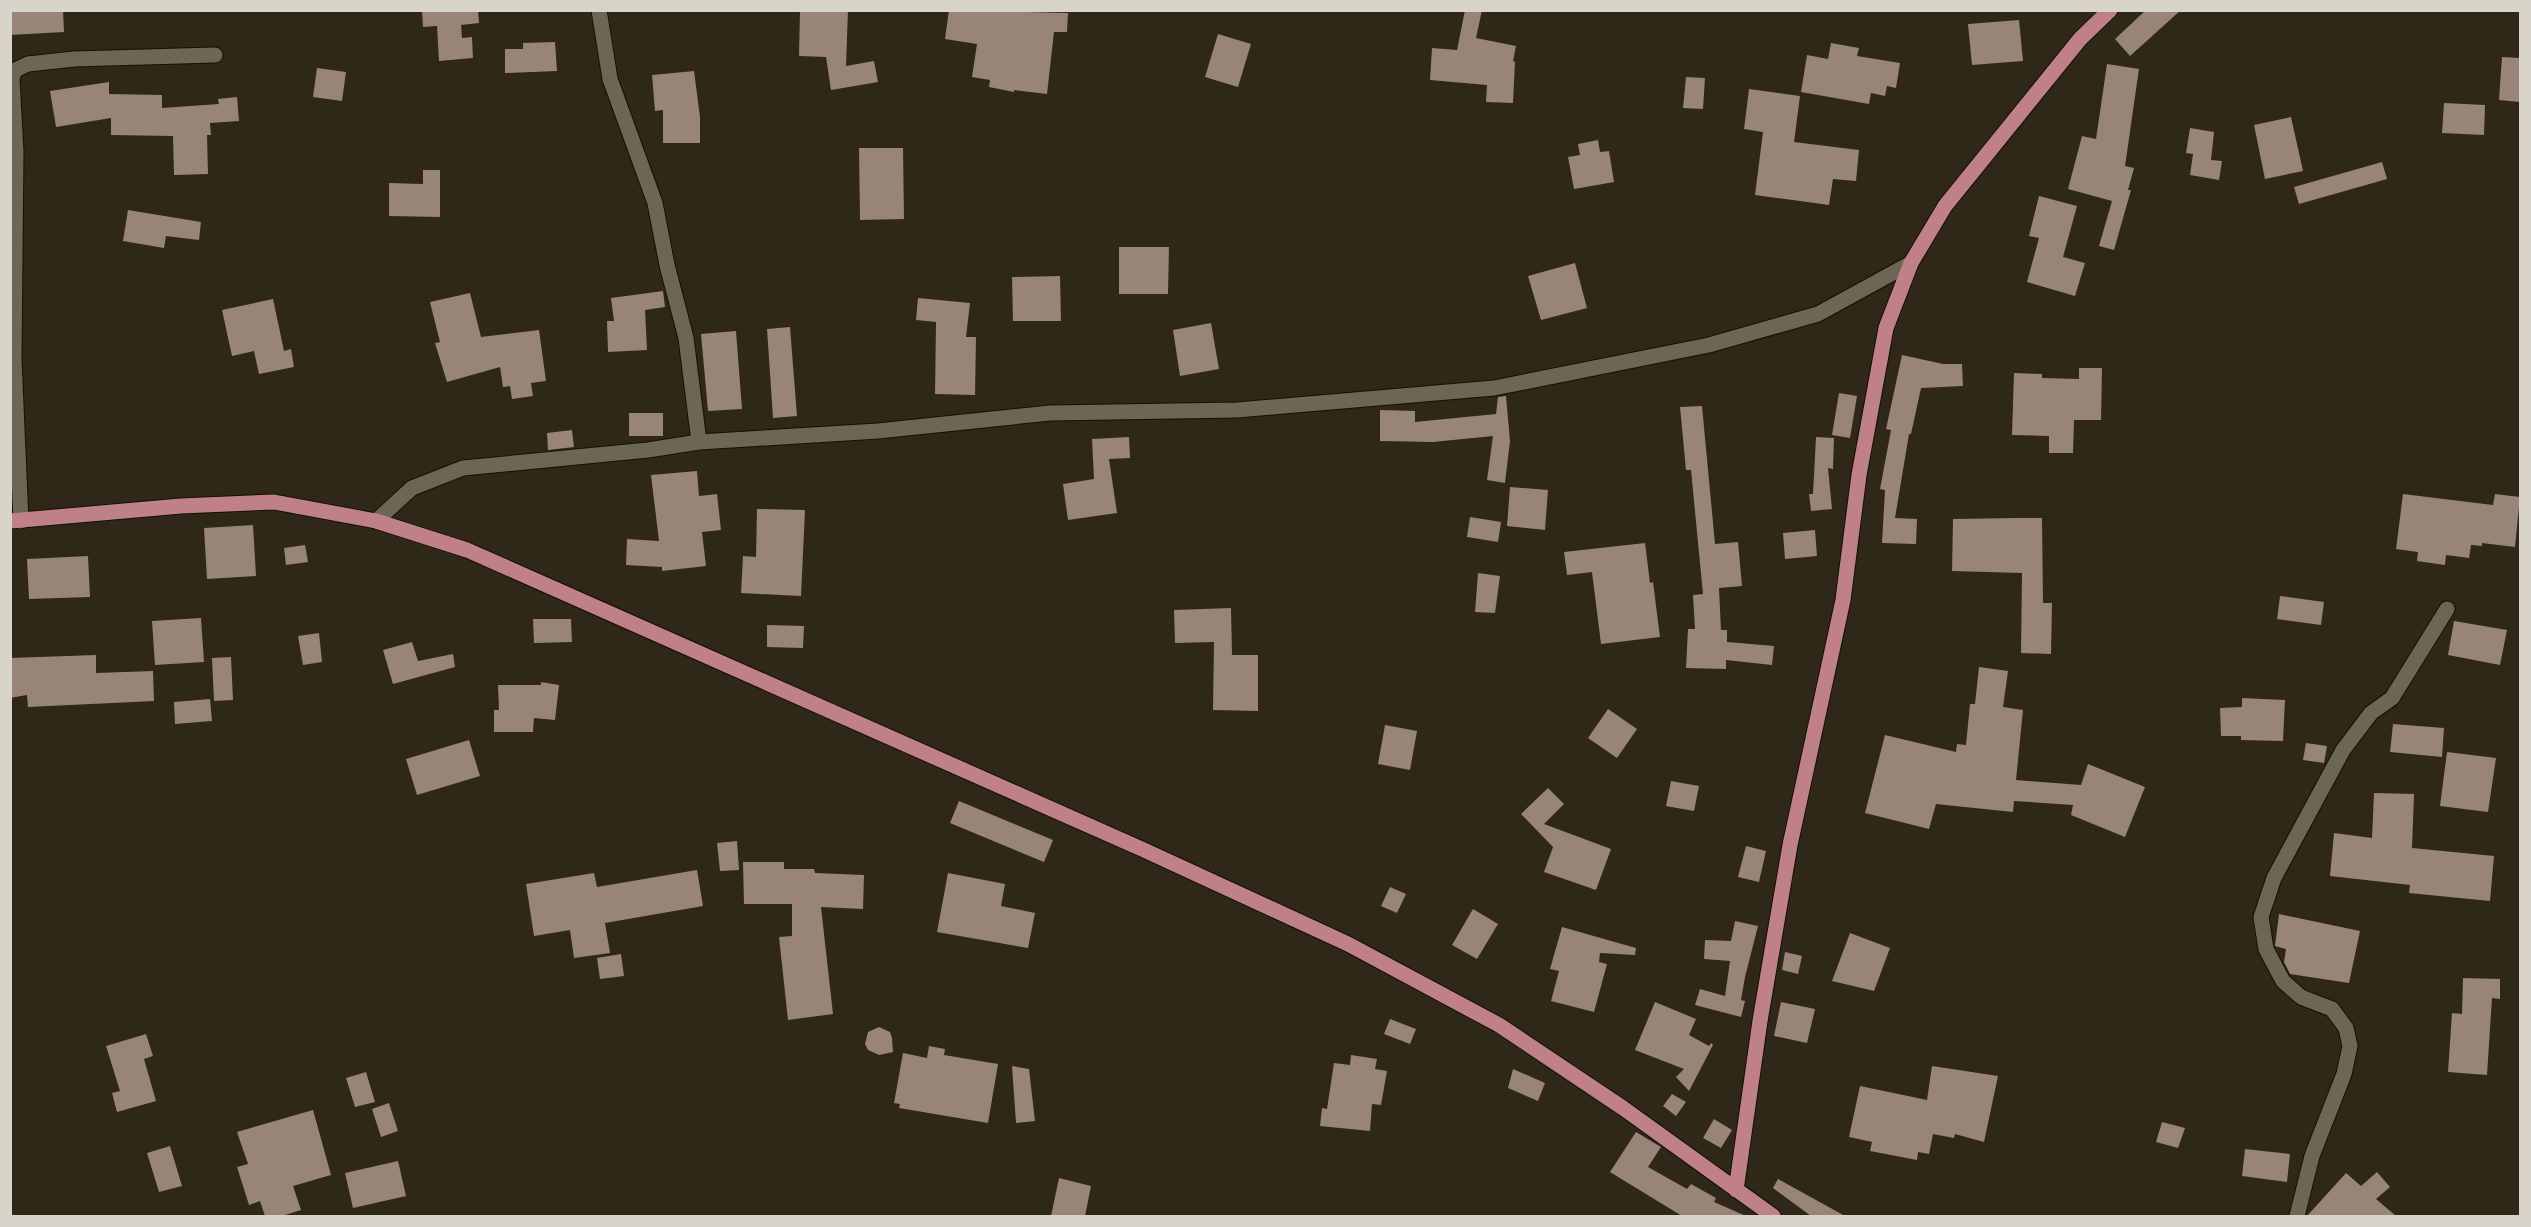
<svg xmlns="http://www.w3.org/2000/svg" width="2531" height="1227" font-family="Poppins,sans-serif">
  <rect width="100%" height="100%" fill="#2f2717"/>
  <!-- building -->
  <path fill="#988479" d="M 10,10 L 63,10 L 64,32 L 10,35 Z
    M 422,10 L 478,10 L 479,23 L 461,25 L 462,38 L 472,37 L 473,58 L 439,61 L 437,26 L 423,27 Z
    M 800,10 L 848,10 L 846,66 L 874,61 L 878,82 L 831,90 L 826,57 L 799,56 Z
    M 949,10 L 1068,13 L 1067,32 L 1054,32 L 1047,94 L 1014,90 L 1014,92 L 989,87 L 990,80 L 972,77 L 977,44 L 945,39 Z
    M 1465,10 L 1482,10 L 1476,38 L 1516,46 L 1513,61 L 1515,62 L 1513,103 L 1486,102 L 1487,85 L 1430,80 L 1432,48 L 1457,50 Z
    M 2146,10 L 2181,10 L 2130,56 L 2115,39 Z
    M 2019,20 L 2023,61 L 1972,65 L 1968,24 Z
    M 1218,34 L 1251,44 L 1238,87 L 1205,77 Z
    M 555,42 L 557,71 L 505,73 L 505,49 L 523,49 L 523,43 Z
    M 1831,43 L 1859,48 L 1857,56 L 1900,63 L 1896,88 L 1887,86 L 1885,96 L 1871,93 L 1869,104 L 1801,92 L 1807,55 L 1828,59 Z
    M 2502,57 L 2520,58 L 2520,102 L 2499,100 Z
    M 2107,64 L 2139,69 L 2125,166 L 2134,168 L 2128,190 L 2131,190 L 2114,250 L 2099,246 L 2112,201 L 2068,189 L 2082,136 L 2096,139 Z
    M 317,68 L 346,72 L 342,101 L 313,97 Z
    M 694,71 L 700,117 L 700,143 L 663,143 L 663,110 L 655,111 L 652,75 Z
    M 1686,77 L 1705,78 L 1703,109 L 1683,108 Z
    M 109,82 L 109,94 L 162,95 L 162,108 L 219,104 L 218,99 L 237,97 L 239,121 L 210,123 L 211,135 L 207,135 L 208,174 L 174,175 L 173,136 L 111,135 L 111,118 L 56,127 L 50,91 Z
    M 1749,89 L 1800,96 L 1794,142 L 1859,150 L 1856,181 L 1833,179 L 1829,205 L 1755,195 L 1763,132 L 1744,129 Z
    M 2444,103 L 2485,105 L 2484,135 L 2442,133 Z
    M 2291,117 L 2303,171 L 2265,179 L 2254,125 Z
    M 2190,128 L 2214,132 L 2211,160 L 2222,161 L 2219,180 L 2190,175 L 2193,154 L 2186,153 Z
    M 1598,140 L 1600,152 L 1609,151 L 1614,182 L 1574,189 L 1568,157 L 1580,155 L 1578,144 Z
    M 859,148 L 903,148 L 904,219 L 860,220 Z
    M 2382,162 L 2387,179 L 2299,204 L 2294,187 Z
    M 423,170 L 440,170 L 440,217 L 389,216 L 389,183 L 423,184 Z
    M 2039,196 L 2077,206 L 2063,257 L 2085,263 L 2075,296 L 2027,282 L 2039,238 L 2029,236 Z
    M 128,210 L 201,222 L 199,240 L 166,236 L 164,248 L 123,241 Z
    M 1119,247 L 1169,247 L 1168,294 L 1119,294 Z
    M 1575,263 L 1587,308 L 1541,320 L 1528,276 Z
    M 1060,276 L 1061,321 L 1013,321 L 1012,277 Z
    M 663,291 L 665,307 L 645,310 L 647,350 L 608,352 L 607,321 L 614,321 L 611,298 Z
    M 470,293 L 481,337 L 539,330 L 546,381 L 531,383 L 533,396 L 512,399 L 510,386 L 503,387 L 500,367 L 447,382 L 435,343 L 440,342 L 430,302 Z
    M 918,298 L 970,303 L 966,337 L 976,337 L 975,395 L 935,394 L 936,322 L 916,320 Z
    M 273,299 L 284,351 L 291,349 L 294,367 L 259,374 L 254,351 L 232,356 L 222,310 Z
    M 1211,323 L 1219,369 L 1180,376 L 1173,330 Z
    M 790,327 L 797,416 L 773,418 L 767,329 Z
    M 736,331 L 742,409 L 708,411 L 701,334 Z
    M 1902,355 L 1943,364 L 1962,364 L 1963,386 L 1921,388 L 1911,434 L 1909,434 L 1895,518 L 1917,519 L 1916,544 L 1882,543 L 1885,490 L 1880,489 L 1891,430 L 1886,429 Z
    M 2079,368 L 2102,368 L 2101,420 L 2074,420 L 2073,453 L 2049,453 L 2049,436 L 2012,435 L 2014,373 L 2042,374 L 2042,378 L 2079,379 Z
    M 1839,393 L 1857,396 L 1850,438 L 1832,435 Z
    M 1506,396 L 1510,441 L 1505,483 L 1487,480 L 1493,436 L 1433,442 L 1380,441 L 1380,410 L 1415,411 L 1415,422 L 1496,414 L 1498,397 Z
    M 1702,406 L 1715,544 L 1738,542 L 1742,586 L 1719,588 L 1721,630 L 1727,630 L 1727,642 L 1774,646 L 1772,665 L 1726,660 L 1726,669 L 1686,668 L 1688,629 L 1695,629 L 1693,595 L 1703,594 L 1691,470 L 1686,470 L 1680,407 Z
    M 629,413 L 663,413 L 663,436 L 629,436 Z
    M 572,430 L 574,447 L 548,450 L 547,433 Z
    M 1129,437 L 1130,458 L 1109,459 L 1117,513 L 1068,520 L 1063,484 L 1094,479 L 1092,439 Z
    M 1816,437 L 1834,438 L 1833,469 L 1828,468 L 1832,509 L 1811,511 L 1809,494 L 1813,494 Z
    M 697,471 L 699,496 L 717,494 L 721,530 L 702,532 L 706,566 L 662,571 L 662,567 L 626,565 L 627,539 L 659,541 L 651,475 Z
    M 1510,487 L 1548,490 L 1545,530 L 1507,526 Z
    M 2403,494 L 2493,505 L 2495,494 L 2520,497 L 2515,547 L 2482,543 L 2482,546 L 2471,545 L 2469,558 L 2446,555 L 2445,565 L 2417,561 L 2418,552 L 2396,549 Z
    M 757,509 L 805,510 L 801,596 L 741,593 L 743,556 L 756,557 Z
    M 1470,517 L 1501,522 L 1498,542 L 1467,537 Z
    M 2016,518 L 2042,518 L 2043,603 L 2052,603 L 2051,654 L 2021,653 L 2022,573 L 1952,571 L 1953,519 Z
    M 253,525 L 256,576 L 207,579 L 204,528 Z
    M 1815,530 L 1817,556 L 1785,559 L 1783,533 Z
    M 1645,543 L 1650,583 L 1653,582 L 1660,637 L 1601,644 L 1592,572 L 1567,575 L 1564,552 Z
    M 305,545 L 308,562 L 286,565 L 284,548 Z
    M 88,556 L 90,597 L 29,599 L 27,559 Z
    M 1478,573 L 1500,576 L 1495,613 L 1475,612 Z
    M 2280,596 L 2324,602 L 2321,625 L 2277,619 Z
    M 1231,608 L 1232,655 L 1258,655 L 1258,711 L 1213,710 L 1214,642 L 1175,643 L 1174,610 Z
    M 201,618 L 204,662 L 155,665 L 152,621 Z
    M 533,619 L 571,619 L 572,642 L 534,643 Z
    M 2454,621 L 2507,630 L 2500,665 L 2448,655 Z
    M 767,625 L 804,626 L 803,648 L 767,647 Z
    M 319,633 L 322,662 L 303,665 L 298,636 Z
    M 412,642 L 418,661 L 453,654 L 455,667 L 393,684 L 383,650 Z
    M 96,655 L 96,673 L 153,671 L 154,701 L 28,707 L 27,695 L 10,698 L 10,658 Z
    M 231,657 L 233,700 L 214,701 L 212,658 Z
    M 1979,667 L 2008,671 L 2003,707 L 2023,710 L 2016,780 L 2081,785 L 2088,764 L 2145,787 L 2125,837 L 2071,815 L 2073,805 L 2014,801 L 2013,812 L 1936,804 L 1929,829 L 1865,813 L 1885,735 L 1956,752 L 1957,744 L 1966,745 L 1970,704 L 1975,704 Z
    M 541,682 L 559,685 L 555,720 L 534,718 L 533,732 L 494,732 L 494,710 L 499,710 L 498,685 L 541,685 Z
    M 2242,698 L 2285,700 L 2283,741 L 2241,740 L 2241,736 L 2221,736 L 2220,708 L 2242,707 Z
    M 210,699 L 212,721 L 175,724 L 174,702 Z
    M 1608,709 L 1637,729 L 1617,758 L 1588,738 Z
    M 2393,724 L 2444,728 L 2442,757 L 2390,752 Z
    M 1385,725 L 1417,731 L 1410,770 L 1378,764 Z
    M 469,740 L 480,776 L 417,795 L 406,759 Z
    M 2306,743 L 2327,746 L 2324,763 L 2303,760 Z
    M 2447,752 L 2496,758 L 2488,812 L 2440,806 Z
    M 1671,781 L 1699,786 L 1694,811 L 1666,806 Z
    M 1548,788 L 1564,804 L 1544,824 L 1611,849 L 1596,890 L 1544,872 L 1553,847 L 1521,814 Z
    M 2374,793 L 2414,794 L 2412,848 L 2494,856 L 2490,901 L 2409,893 L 2410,885 L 2330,876 L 2334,833 L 2372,838 Z
    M 959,801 L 1053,840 L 1044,862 L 950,823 Z
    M 737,841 L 739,870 L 720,871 L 717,843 Z
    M 1746,846 L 1766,851 L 1759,882 L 1738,877 Z
    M 743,862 L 784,862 L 784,869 L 814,869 L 815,873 L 864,875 L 863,909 L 821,907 L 833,1014 L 788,1020 L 779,937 L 792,936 L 792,904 L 744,904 Z
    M 697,870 L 703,906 L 605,923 L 610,953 L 574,958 L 570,930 L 534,936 L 526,884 L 594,873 L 597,887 Z
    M 948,873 L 1005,884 L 1001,906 L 1035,913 L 1028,948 L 937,932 Z
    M 1390,887 L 1406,894 L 1397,913 L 1381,906 Z
    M 1473,909 L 1498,924 L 1477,959 L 1452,945 Z
    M 2279,914 L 2360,931 L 2349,983 L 2290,974 L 2284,962 L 2286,949 L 2275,946 Z
    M 1735,921 L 1758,926 L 1745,977 L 1741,1000 L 1745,1001 L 1741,1017 L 1695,1005 L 1700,989 L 1725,996 L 1730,961 L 1704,959 L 1705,940 L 1731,941 Z
    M 1562,927 L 1636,948 L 1635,955 L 1600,953 L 1599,962 L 1607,964 L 1594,1012 L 1551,1001 L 1559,971 L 1550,969 Z
    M 1850,933 L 1890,948 L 1874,991 L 1832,981 Z
    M 1785,952 L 1802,956 L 1798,974 L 1782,970 Z
    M 621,954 L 624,976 L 600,979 L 597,958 Z
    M 2463,978 L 2500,979 L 2500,999 L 2492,998 L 2487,1075 L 2448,1072 L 2452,1013 L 2462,1014 Z
    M 1655,1002 L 1696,1019 L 1689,1035 L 1709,1046 L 1711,1043 L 1713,1045 L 1689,1091 L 1676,1077 L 1684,1069 L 1635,1050 Z
    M 1781,1002 L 1815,1009 L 1807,1043 L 1774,1036 Z
    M 1390,1019 L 1416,1029 L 1410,1044 L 1384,1034 Z
    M 879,1027 L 890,1032 L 892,1038 L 893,1052 L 879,1055 L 868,1050 L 865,1044 L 868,1032 Z
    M 146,1034 L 153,1056 L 144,1059 L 156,1101 L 117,1112 L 112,1093 L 120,1091 L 106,1046 Z
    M 929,1046 L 945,1049 L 944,1055 L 998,1064 L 988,1123 L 899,1108 L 900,1104 L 894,1103 L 903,1053 L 927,1058 Z
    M 1351,1055 L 1377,1059 L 1375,1069 L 1387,1071 L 1381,1105 L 1372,1104 L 1370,1131 L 1320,1126 L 1322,1108 L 1327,1109 L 1334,1063 L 1350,1065 Z
    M 1012,1066 L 1029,1069 L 1035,1121 L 1016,1123 Z
    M 1932,1066 L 1998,1076 L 1984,1142 L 1955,1134 L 1954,1138 L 1933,1134 L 1929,1154 L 1918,1152 L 1917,1160 L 1870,1151 L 1872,1142 L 1849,1137 L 1860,1086 L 1927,1100 Z
    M 1513,1069 L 1545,1083 L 1538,1101 L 1508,1088 Z
    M 366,1072 L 375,1102 L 355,1107 L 346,1078 Z
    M 1672,1094 L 1686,1102 L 1676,1116 L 1663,1106 Z
    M 389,1103 L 398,1131 L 381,1137 L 372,1109 Z
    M 313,1110 L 331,1175 L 293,1186 L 301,1210 L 282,1216 L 265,1216 L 260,1201 L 249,1205 L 237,1167 L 248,1164 L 237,1132 Z
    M 1714,1119 L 1732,1130 L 1721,1148 L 1703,1138 Z
    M 2162,1122 L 2185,1128 L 2178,1148 L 2156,1142 Z
    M 1636,1132 L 1661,1147 L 1648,1167 L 1687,1189 L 1691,1184 L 1716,1198 L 1714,1202 L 1746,1216 L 1682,1216 L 1610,1172 Z
    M 170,1146 L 182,1186 L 159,1192 L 147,1153 Z
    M 2245,1149 L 2290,1154 L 2287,1182 L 2242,1176 Z
    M 398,1161 L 406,1196 L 353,1208 L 345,1173 Z
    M 2377,1172 L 2390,1187 L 2376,1199 L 2396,1216 L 2307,1216 L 2346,1173 L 2361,1186 Z
    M 1059,1178 L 1091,1186 L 1085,1216 L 1051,1216 Z
    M 1778,1179 L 1845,1216 L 1811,1216 L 1773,1188 Z"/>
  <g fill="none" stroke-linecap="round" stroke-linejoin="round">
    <!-- minor casing -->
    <g stroke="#171003" stroke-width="17">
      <path id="minor" d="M 599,10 L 610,79 L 655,203 L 667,265 L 686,338 L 699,442
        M 21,521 L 14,359 L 16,152 L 12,78 L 15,70 L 28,64 L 74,59 L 215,55
        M 376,521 L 412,488 L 463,468 L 648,450 L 699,442 L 878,431 L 1050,413 L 1237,410 L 1494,388 L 1709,345 L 1818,314 L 1911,263
        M 2297,1216 L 2312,1156 L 2344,1074 L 2350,1046 L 2346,1028 L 2332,1009 L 2301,997 L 2283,981 L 2266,949 L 2261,917 L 2274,878 L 2343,750 L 2371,713 L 2392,698 L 2447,609"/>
    </g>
    <!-- major casing -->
    <g stroke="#171003" stroke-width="17">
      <path id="major" d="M 10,521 L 181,506 L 274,502 L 376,521 L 467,550 L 1144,850 L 1348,944 L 1499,1025 L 1623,1108 L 1773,1216
        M 1736,1190 L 1760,1021 L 1790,845 L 1843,600 L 1859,475 L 1886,328 L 1911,263 L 1945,206 L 2080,39 L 2110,10"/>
    </g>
    <!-- minor -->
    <use href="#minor" stroke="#6e6654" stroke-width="15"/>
    <!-- major -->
    <use href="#major" stroke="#bf8088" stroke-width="15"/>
  </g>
  <!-- border -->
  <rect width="2531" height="1227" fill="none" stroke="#d9d4ca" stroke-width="24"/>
</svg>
